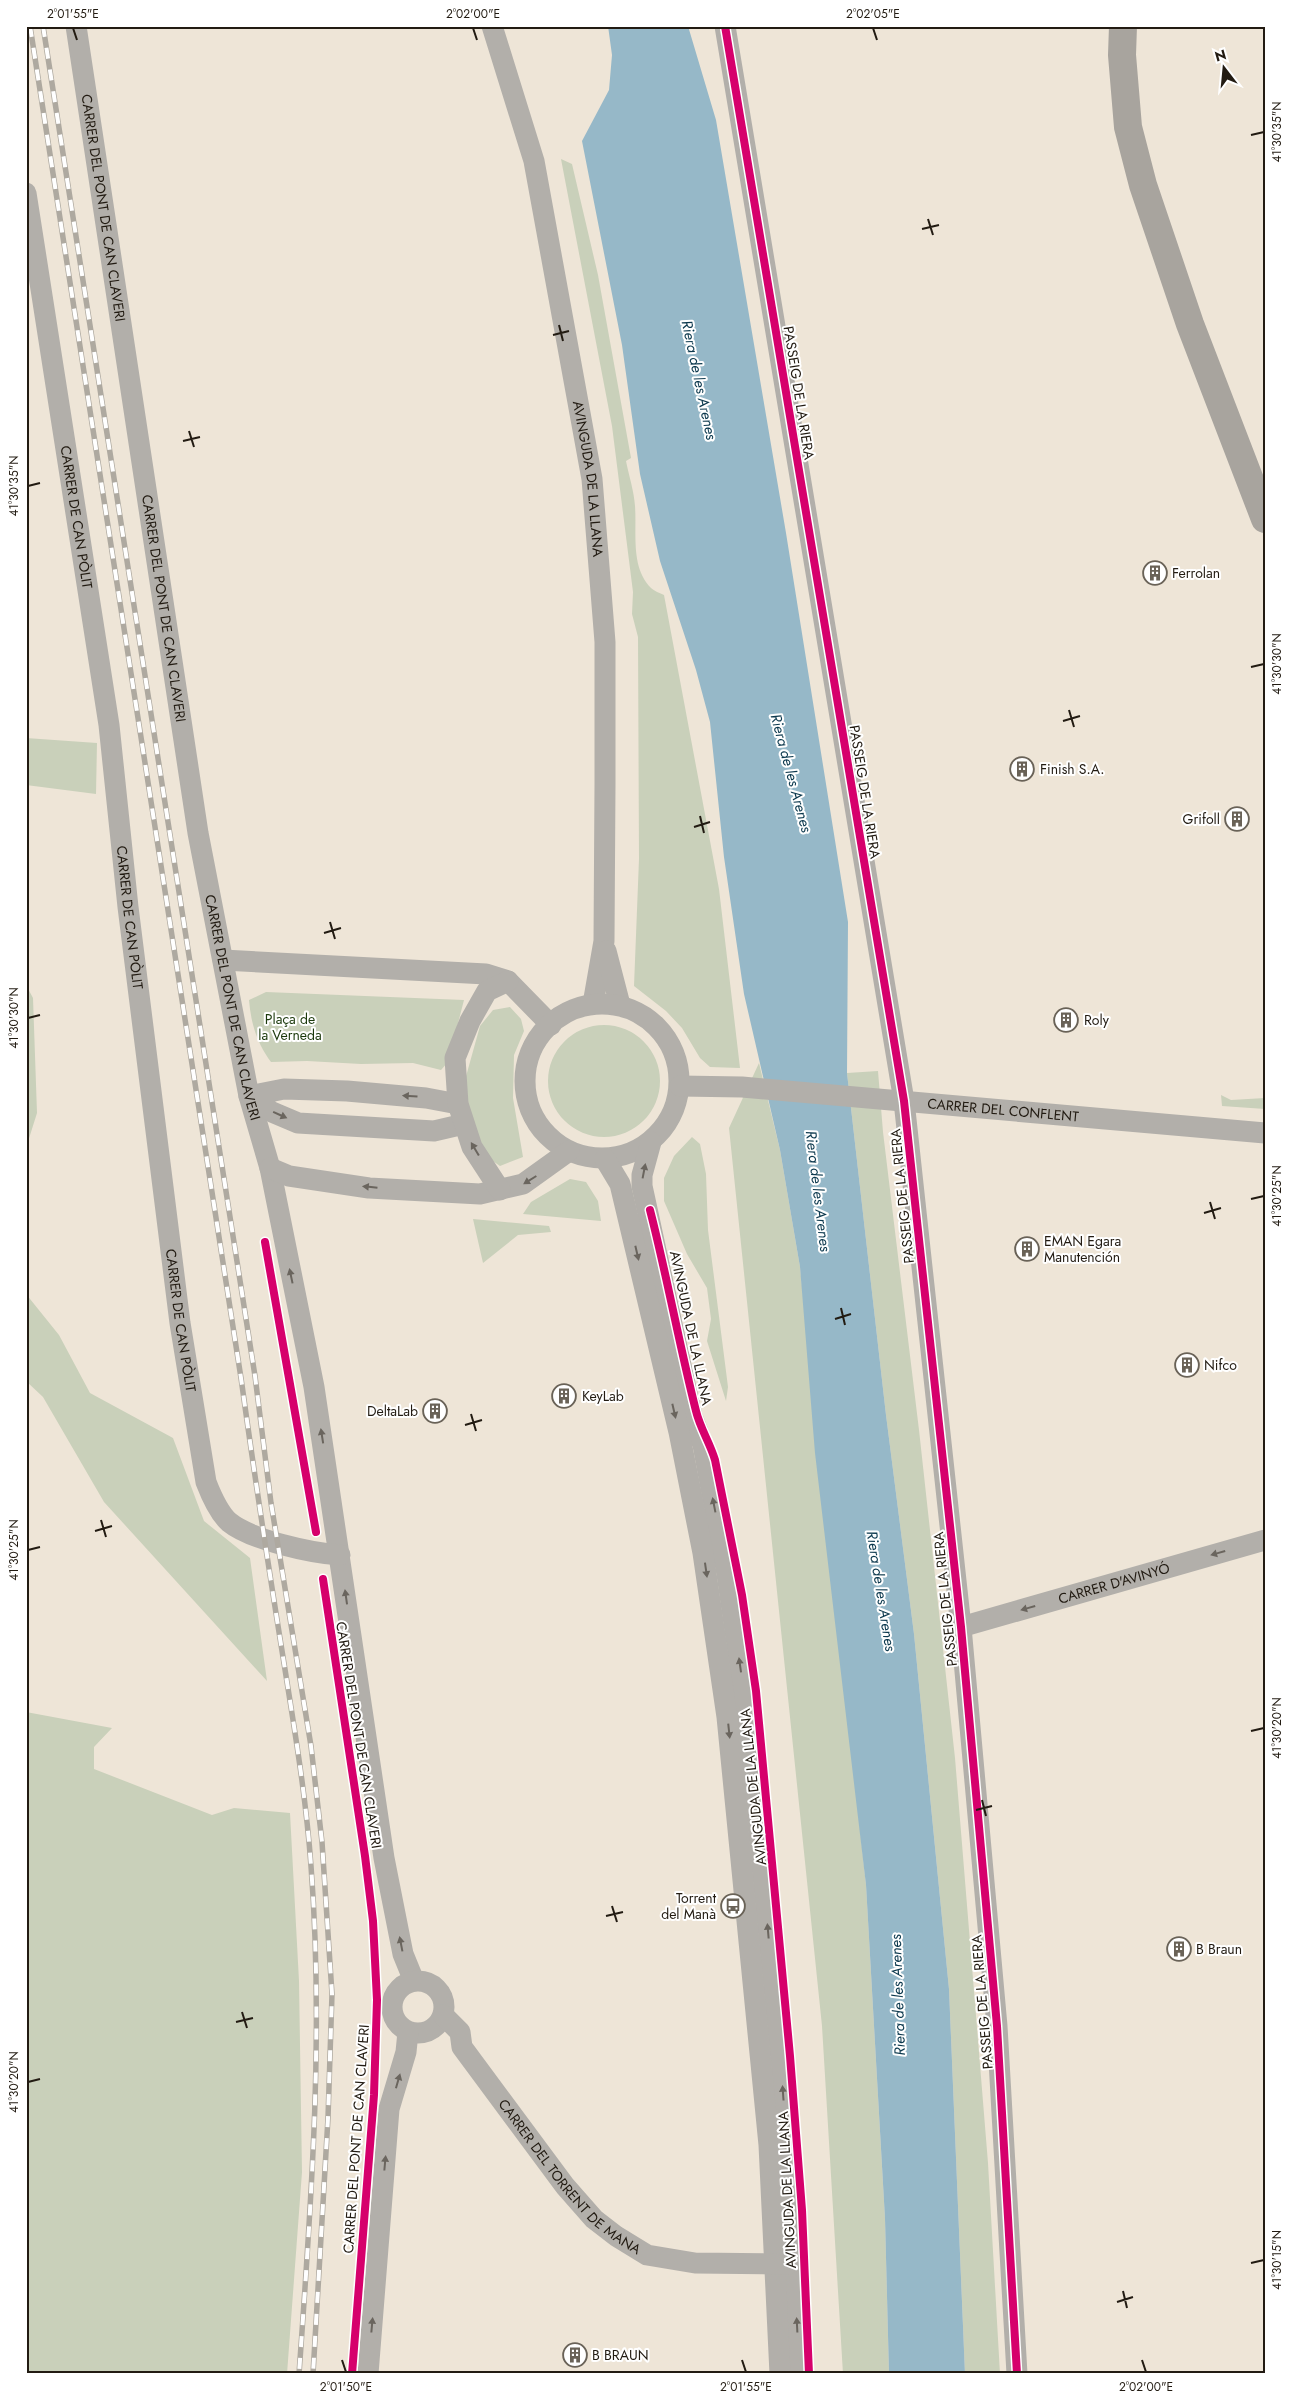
<svg xmlns="http://www.w3.org/2000/svg" width="1291" height="2400" font-family="Jost,sans-serif">
  <rect width="100%" height="100%" fill="#eee5d7"/>
  <!-- green -->
  <path fill="#c9d0ba" d="M 561,159 L 572,164 L 598,275 L 631,458 L 626,461 C 629,476 634,491 635,506 C 637,532 630,567 651,588 C 654,591 660,593 664,595 L 719,889 L 740,1068 L 710,1067 L 700,1058 L 682,1028 L 666,1011 L 634,986 L 639,859 L 638,637 L 632,614 L 633,592 L 612,426 Z
    M 26,738 L 97,743 L 96,794 L 26,785 Z
    M 26,985 L 33,998 L 37,1113 L 26,1148 Z
    M 266,992 L 464,1000 L 448,1062 L 441,1070 L 413,1063 L 361,1064 L 307,1061 L 271,1062 C 257,1043 251,1024 249,1000 Z
    M 510,1007 L 521,1019 L 524,1031 L 514,1055 L 513,1098 L 523,1157 L 500,1166 L 487,1157 L 471,1120 L 465,1080 L 480,1026 L 493,1010 Z
    M548 1081a56 56 0 1 1 112 0a56 56 0 1 1-112 0Z
    M 759,1063 L 780,1150 L 800,1267 L 866,1885 L 885,2219 L 889,2374 L 843,2374 L 822,2026 L 729,1128 Z
    M 878,1071 L 883,1132 L 919,1430 L 955,1758 L 988,2163 L 1000,2374 L 965,2374 L 949,1989 L 914,1634 L 886,1415 L 847,1073 Z
    M 1221,1095 L 1231,1100 L 1265,1098 L 1265,1109 L 1222,1106 Z
    M 692,1137 L 700,1144 L 706,1174 L 708,1230 L 728,1387 L 726,1401 L 707,1341 L 711,1319 L 707,1288 L 687,1254 L 664,1201 L 664,1178 L 674,1156 Z
    M 570,1179 L 586,1182 L 598,1201 L 601,1221 L 523,1214 L 531,1202 Z
    M 473,1219 L 549,1226 L 551,1232 L 518,1235 L 483,1263 Z
    M 26,1294 L 59,1335 L 90,1393 L 173,1438 L 204,1521 L 250,1558 L 267,1681 L 104,1502 L 43,1397 L 26,1381 Z
    M 26,1712 L 112,1728 L 94,1747 L 94,1769 L 212,1815 L 234,1808 L 290,1813 L 299,1981 L 302,2172 L 287,2374 L 26,2374 Z"/>
  <!-- water -->
  <path fill="#96b8c8" d="M 608,26 L 688,26 L 716,120 L 786,533 L 848,922 L 847,1073 L 886,1415 L 914,1634 L 949,1989 L 965,2374 L 889,2374 L 885,2219 L 866,1885 L 815,1453 L 800,1267 L 780,1150 L 744,994 L 724,857 L 710,722 L 696,670 L 660,561 L 640,474 L 622,345 L 582,141 L 609,90 L 612,55 Z"/>
  <g fill="none" stroke-linecap="round" stroke-linejoin="round">
    <!-- street -->
    <g stroke="#b2afaa" stroke-width="21">
      <path id="s1" d="M 76,26 L 198,833 L 249,1096 L 270,1168 L 314,1387 L 384,1858 L 403,1954 L 414,1981"/>
      <path id="s2" d="M 492,26 L 534,161 L 592,479 L 605,642 L 605,784 L 604,941 L 593,1004"/>
      <path d="M 725,26 L 904,1101 L 961,1627 L 997,2026 L 1017,2374"/>
      <path id="s3" d="M 26,193 L 109,725 L 128,907 L 180,1323 L 206,1482 C 211,1495 218,1512 229,1522 C 251,1540 311,1553 340,1555"/>
      <path d="M 606,951 L 620,1005"/>
      <path d="M 223,960 L 486,974 L 508,981 L 551,1025"/>
      <circle cx="602" cy="1081" r="77"/>
      <path id="s4" d="M 680,1086 L 742,1087 L 1265,1133"/>
      <path d="M 458,1104 L 426,1098 L 347,1091 L 284,1089 L 249,1096 L 272,1112 L 298,1123 L 434,1131 L 464,1124"/>
      <path d="M 651,1142 L 642,1175 L 642,1186 L 692,1416 L 703,1445 L 727,1574 L 748,1723 L 783,2080 L 799,2374"/>
      <path d="M 605,1159 L 620,1184 L 679,1432 L 703,1553 L 727,1717 L 769,2145 L 780,2374"/>
      <path d="M 270,1168 L 289,1176 L 369,1188 L 480,1194 L 523,1184 L 569,1151"/>
      <path d="M 500,1190 L 472,1147 L 458,1104 L 455,1058 L 470,1021 L 487,991 L 508,981"/>
      <path id="s5" d="M 961,1627 L 1265,1540"/>
      <circle cx="418" cy="2007" r="26"/>
      <path id="s6" d="M 443,2015 L 460,2032 L 462,2047 L 565,2186 L 594,2219 L 616,2236 L 647,2255 L 695,2263 L 788,2264"/>
      <path d="M 368,2374 L 389,2109 L 406,2052 L 408,2032"/>
    </g>
    <!-- secondary -->
    <path stroke="#a8a49e" stroke-width="28" d="M 1123,26 L 1122,55 L 1128,127 L 1143,185 L 1190,324 L 1265,519"/>
    <!-- rail casing -->
    <g stroke="#aea9a0" stroke-width="5.5">
      <path id="rail" d="M 30,26 L 241,1378 C 254,1472 268,1564 283,1657 C 294,1726 306,1796 311,1866 C 324,2036 311,2205 299,2374
        M 43,26 L 255,1376 L 271,1503 L 311,1746 L 322,1842 L 332,1994 L 328,2118 L 313,2374"/>
    </g>
    <!-- rail -->
    <use href="#rail" stroke="#fff" stroke-width="4" stroke-dasharray="11" stroke-linecap="butt"/>
    <!-- cycleway casing -->
    <g stroke="#fff" stroke-width="11">
      <path id="cycleway" d="M 725,26 L 904,1101 L 961,1627 L 997,2026 L 1017,2374
        M 650,1210 C 667,1276 679,1344 696,1411 C 700,1428 710,1443 715,1460 L 742,1595 L 756,1691 L 790,2056 L 802,2210 L 809,2374
        M 265,1242 L 316,1532
        M 323,1579 L 365,1856 L 373,1921 L 377,2000 L 374,2095 L 352,2374"/>
    </g>
    <!-- cycleway -->
    <use href="#cycleway" stroke="#d6006c" stroke-width="8"/>
  </g>
  <!-- one-way arrows -->
  <defs><path id="oneway-solid" d="M-6-.8H1V-3.2L6.5 0L1 3.2V.8H-6Z" transform="scale(1.25)"/></defs>
  <g fill="#6a655e">
    <use href="#oneway-solid" transform="translate(410 1096) rotate(-176)"/>
    <use href="#oneway-solid" transform="translate(280 1115) rotate(24)"/>
    <use href="#oneway-solid" transform="translate(475 1149) rotate(-121)"/>
    <use href="#oneway-solid" transform="translate(644 1171) rotate(-79)"/>
    <use href="#oneway-solid" transform="translate(530 1180) rotate(148)"/>
    <use href="#oneway-solid" transform="translate(370 1187) rotate(-174)"/>
    <use href="#oneway-solid" transform="translate(637 1253) rotate(77)"/>
    <use href="#oneway-solid" transform="translate(291 1276) rotate(-102)"/>
    <use href="#oneway-solid" transform="translate(674 1411) rotate(77)"/>
    <use href="#oneway-solid" transform="translate(322 1436) rotate(-99)"/>
    <use href="#oneway-solid" transform="translate(714 1505) rotate(-101)"/>
    <use href="#oneway-solid" transform="translate(1218 1553) rotate(164)"/>
    <use href="#oneway-solid" transform="translate(706 1570) rotate(82)"/>
    <use href="#oneway-solid" transform="translate(346 1597) rotate(-98)"/>
    <use href="#oneway-solid" transform="translate(1028 1608) rotate(164)"/>
    <use href="#oneway-solid" transform="translate(740 1665) rotate(-98)"/>
    <use href="#oneway-solid" transform="translate(729 1731) rotate(84)"/>
    <use href="#oneway-solid" transform="translate(768 1931) rotate(-95)"/>
    <use href="#oneway-solid" transform="translate(401 1944) rotate(-101)"/>
    <use href="#oneway-solid" transform="translate(398 2081) rotate(-74)"/>
    <use href="#oneway-solid" transform="translate(783 2093) rotate(-94)"/>
    <use href="#oneway-solid" transform="translate(385 2163) rotate(-85)"/>
    <use href="#oneway-solid" transform="translate(372 2325) rotate(-85)"/>
    <use href="#oneway-solid" transform="translate(797 2325) rotate(-93)"/>
  </g>
  <!-- ticks -->
  <path fill="none" stroke="#221b12" stroke-width="2" d="M 73,28 L 77,40M 473,28 L 477,40M 873,28 L 877,40M 1251,135 L 1264,132M 928,219 L 933,235M 922,229 L 939,225M 559,325 L 563,341M 553,335 L 569,331M 189,431 L 194,447M 183,441 L 200,437M 28,486 L 40,483M 1251,667 L 1264,664M 1069,710 L 1074,727M 1063,721 L 1080,716M 700,816 L 704,833M 694,827 L 710,822M 330,922 L 335,939M 324,933 L 341,928M 28,1018 L 40,1015M 1251,1199 L 1264,1196M 1210,1202 L 1215,1219M 1204,1213 L 1221,1208M 841,1308 L 845,1325M 835,1319 L 851,1314M 471,1414 L 476,1431M 465,1425 L 482,1420M 101,1520 L 106,1537M 95,1531 L 112,1526M 28,1550 L 40,1547M 1251,1731 L 1264,1728M 982,1800 L 986,1816M 976,1810 L 992,1806M 612,1906 L 617,1922M 606,1916 L 623,1912M 242,2012 L 247,2028M 236,2022 L 253,2018M 28,2082 L 40,2079M 1251,2263 L 1264,2260M 1123,2291 L 1127,2308M 1117,2302 L 1133,2297M 342,2360 L 346,2372M 742,2360 L 746,2372M 1142,2360 L 1146,2372"/>
  <!-- icons -->
  <defs>
    <g id="building-ring" transform="scale(1.25)"><circle r="9.5" fill="#fff" stroke="#696257" stroke-width="1.5"/><path d="M-4-6H4V6H1V3H-1V6H-4ZM-2.5-4.3h1.7v1.8h-1.7ZM.8-4.3h1.7v1.8H.8ZM-2.5-1h1.7V.8h-1.7ZM.8-1h1.7V.8H.8Z" fill="#696257"/></g>
    <g id="bus-ring" transform="scale(1.25)"><circle r="9.5" fill="#fff" stroke="#696257" stroke-width="1.5"/><path d="M-5-6H5V4H4V6H2V4H-2V6H-4V4H-5ZM-3.5-4V0h7V-4ZM-3.5 1.2v1.5H-2V1.2ZM2 1.2v1.5H3.5V1.2Z" fill="#696257"/></g>
  </defs>
  <g fill-rule="evenodd">
    <use href="#building-ring" x="1155" y="573"/>
    <use href="#building-ring" x="1022" y="769"/>
    <use href="#building-ring" x="1237" y="819"/>
    <use href="#building-ring" x="1066" y="1020"/>
    <use href="#building-ring" x="1027" y="1249"/>
    <use href="#building-ring" x="1187" y="1365"/>
    <use href="#building-ring" x="564" y="1396"/>
    <use href="#building-ring" x="435" y="1411"/>
    <use href="#bus-ring" x="733" y="1906"/>
    <use href="#building-ring" x="1179" y="1949"/>
    <use href="#building-ring" x="575" y="2355"/>
  </g>
  <g text-anchor="middle" dominant-baseline="central" stroke-width="4" stroke-linejoin="round" paint-order="stroke">
    <!-- street labels -->
    <g font-size="14" fill="#221b12" stroke="#fff">
      <text stroke="none"><textPath href="#s1" startOffset="184">CARRER DEL PONT DE CAN CLAVERI</textPath></text>
      <text transform="translate(799 393) rotate(81)">PASSEIG DE LA RIERA</text>
      <text stroke="none"><textPath href="#s2" startOffset="464">AVINGUDA DE LA LLANA</textPath></text>
      <text stroke="none"><textPath href="#s3" startOffset="328">CARRER DE CAN PÒLIT</textPath></text>
      <text stroke="none"><textPath href="#s1" startOffset="589">CARRER DEL PONT DE CAN CLAVERI</textPath></text>
      <text transform="translate(865 792) rotate(81)">PASSEIG DE LA RIERA</text>
      <text stroke="none"><textPath href="#s3" startOffset="732">CARRER DE CAN PÒLIT</textPath></text>
      <text stroke="none"><textPath href="#s1" startOffset="994">CARRER DEL PONT DE CAN CLAVERI</textPath></text>
      <text stroke="none"><textPath href="#s4" startOffset="324">CARRER DEL CONFLENT</textPath></text>
      <text transform="translate(902 1196) rotate(-96)">PASSEIG DE LA RIERA</text>
      <text stroke="none"><textPath href="#s3" startOffset="1138">CARRER DE CAN PÒLIT</textPath></text>
      <text transform="translate(691 1328) rotate(78)">AVINGUDA DE LA LLANA</text>
      <text stroke="none"><textPath href="#s5" startOffset="159">CARRER D'AVINYÓ</textPath></text>
      <text transform="translate(945 1599) rotate(-96)">PASSEIG DE LA RIERA</text>
      <text transform="translate(359 1735) rotate(81)">CARRER DEL PONT DE CAN CLAVERI</text>
      <text transform="translate(753 1787) rotate(-96)">AVINGUDA DE LA LLANA</text>
      <text transform="translate(982 2002) rotate(-95)">PASSEIG DE LA RIERA</text>
      <text transform="translate(356 2139) rotate(-86)">CARRER DEL PONT DE CAN CLAVERI</text>
      <text stroke="none"><textPath href="#s6" startOffset="209">CARRER DEL TORRENT DE MANA</textPath></text>
      <text transform="translate(787 2190) rotate(-93)">AVINGUDA DE LA LLANA</text>
    </g>
    <!-- poi labels -->
    <g font-size="14" fill="#221b12" stroke="#fff" text-anchor="start">
      <text x="1172" y="573">Ferrolan</text>
      <text x="1040" y="769">Finish S.A.</text>
      <text x="1220" y="819" text-anchor="end">Grifoll</text>
      <text x="1084" y="1020">Roly</text>
      <text x="1044" y="1241">EMAN Egara<tspan x="1044" dy="16">Manutención</tspan></text>
      <text x="1204" y="1365">Nifco</text>
      <text x="582" y="1396">KeyLab</text>
      <text x="418" y="1411" text-anchor="end">DeltaLab</text>
      <text x="716" y="1898" text-anchor="end">Torrent<tspan x="716" dy="16">del Manà</tspan></text>
      <text x="1196" y="1949">B Braun</text>
      <text x="592" y="2355">B BRAUN</text>
    </g>
    <!-- park labels -->
    <g font-size="14" fill="#1b390c" stroke="#fff">
      <text x="290" y="1019">Plaça de<tspan x="290" dy="16">la Verneda</tspan></text>
    </g>
    <!-- water labels -->
    <g font-size="15" font-style="italic" fill="#0b384d" stroke="#fff">
      <text transform="translate(699 380) rotate(78)">Riera de les Arenes</text>
      <text transform="translate(791 773) rotate(75)">Riera de les Arenes</text>
      <text transform="translate(818 1191) rotate(83)">Riera de les Arenes</text>
      <text transform="translate(881 1591) rotate(81)">Riera de les Arenes</text>
      <text transform="translate(898 1995) rotate(-92)">Riera de les Arenes</text>
    </g>
  </g>
  <!-- border -->
  <rect width="1291" height="2400" fill="none" stroke="#ffffff" stroke-width="55"/>
  <!-- north arrow -->
  <g transform="translate(1224 68) rotate(344)" stroke="#ffffff" stroke-width="4" paint-order="stroke">
  <path d="M0-4L9 19L0 12L-9 19Z" fill="#221b12"/>
  <text y="-8" font-size="14" font-weight="bold" text-anchor="middle" fill="#221b12">N</text>
  </g>
  <rect x="28" y="28" width="1236" height="2344" fill="none" stroke="#221b12" stroke-width="2"/>
  <g font-size="12" text-anchor="middle" fill="#221b12">
    <text x="73" y="18">2°01'55"E</text>
    <text x="473" y="18">2°02'00"E</text>
    <text x="873" y="18">2°02'05"E</text>
    <text transform="translate(1277 132) rotate(-90)" y="4">41°30'35"N</text>
    <text transform="translate(14 486) rotate(-90)" y="4">41°30'35"N</text>
    <text transform="translate(1277 664) rotate(-90)" y="4">41°30'30"N</text>
    <text transform="translate(14 1018) rotate(-90)" y="4">41°30'30"N</text>
    <text transform="translate(1277 1196) rotate(-90)" y="4">41°30'25"N</text>
    <text transform="translate(14 1550) rotate(-90)" y="4">41°30'25"N</text>
    <text transform="translate(1277 1728) rotate(-90)" y="4">41°30'20"N</text>
    <text transform="translate(14 2082) rotate(-90)" y="4">41°30'20"N</text>
    <text transform="translate(1277 2260) rotate(-90)" y="4">41°30'15"N</text>
    <text x="346" y="2391">2°01'50"E</text>
    <text x="746" y="2391">2°01'55"E</text>
    <text x="1146" y="2391">2°02'00"E</text>
  </g>
</svg>
